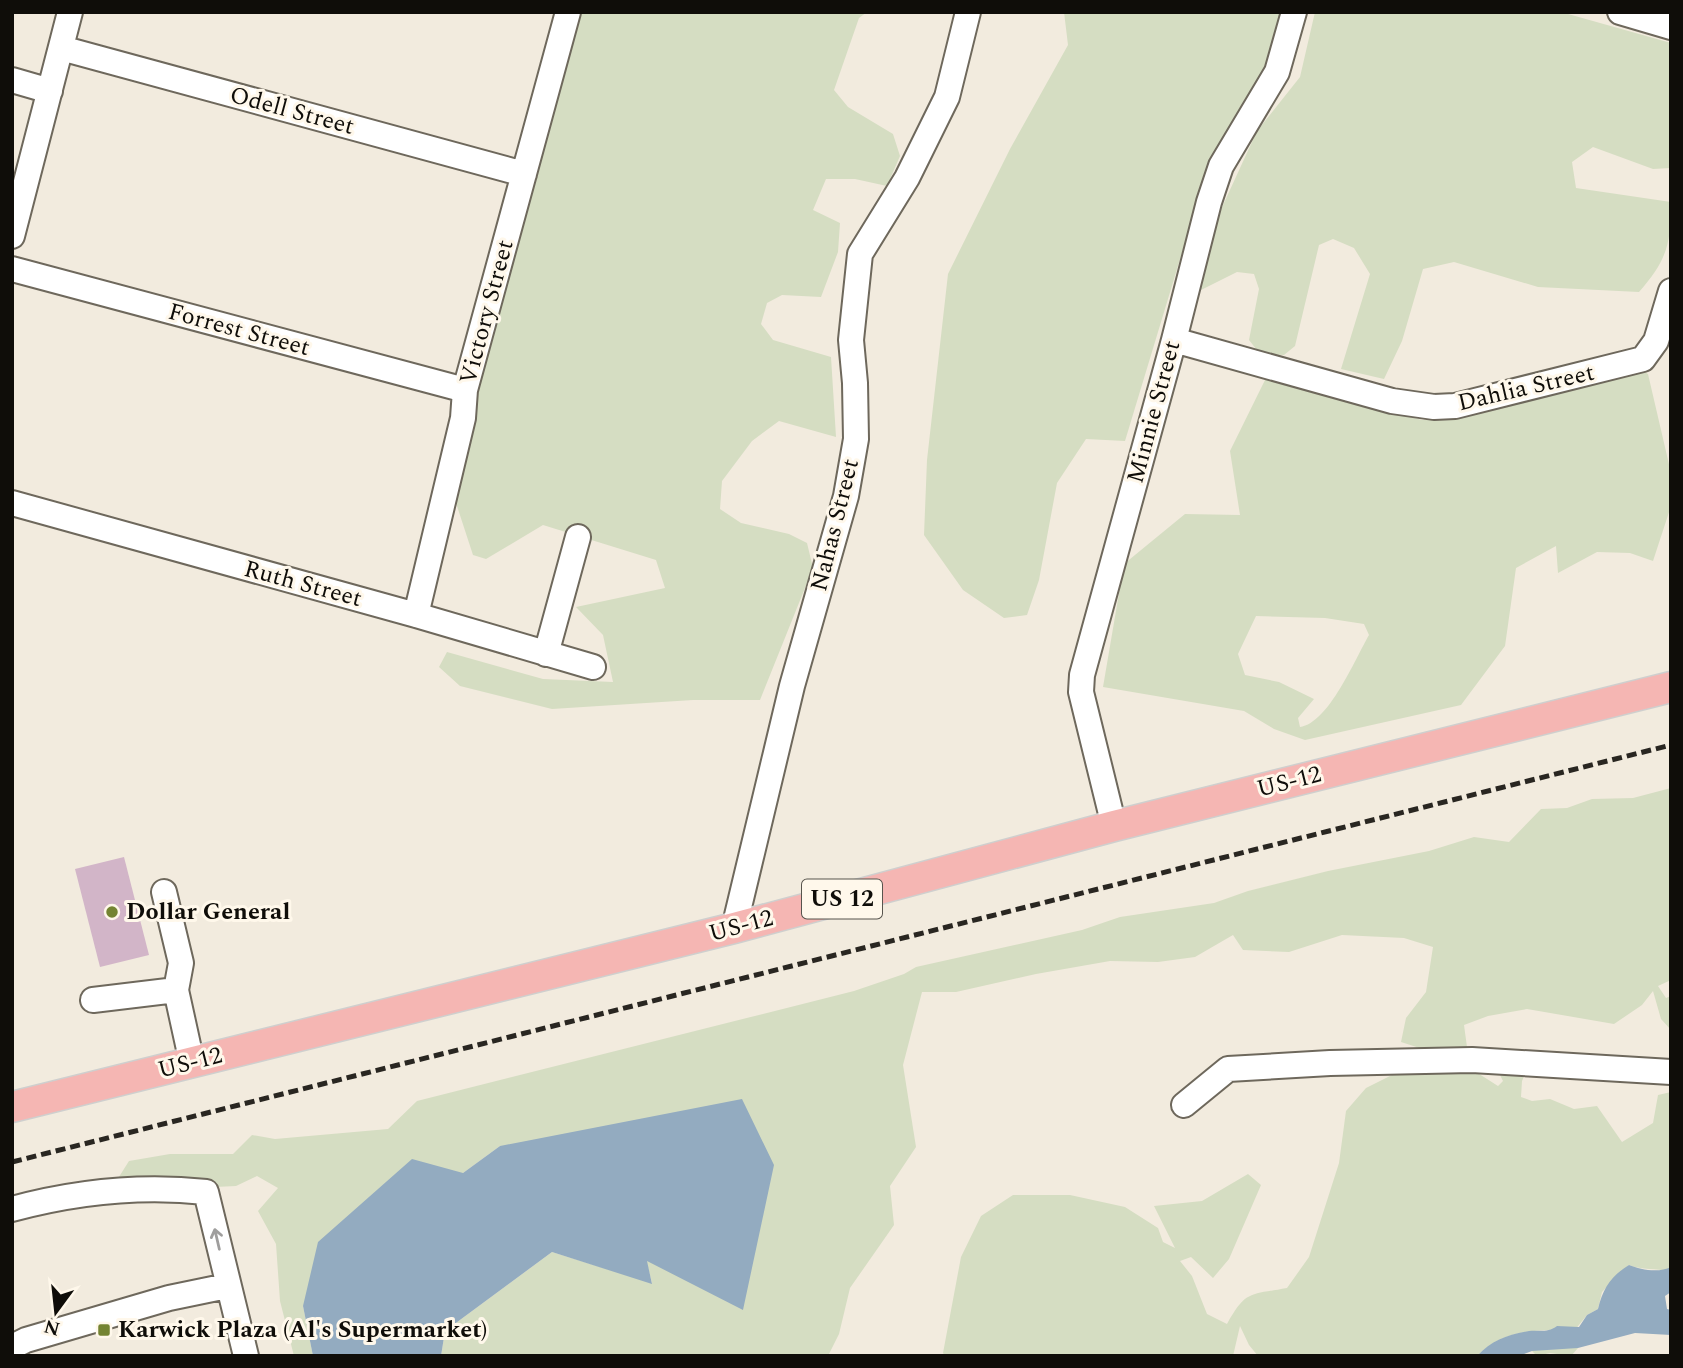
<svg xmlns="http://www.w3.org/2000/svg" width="1683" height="1368" font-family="Spectral,serif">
  <rect width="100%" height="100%" fill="#f2ebde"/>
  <!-- green -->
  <path fill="#d5ddc2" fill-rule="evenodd" d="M 574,12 L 867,12 L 859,18 L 834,90 L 848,107 L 893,134 L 900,156 L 887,186 L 855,179 L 826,179 L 813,210 L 840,223 L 838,252 L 821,297 L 782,295 L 767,303 L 761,324 L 773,340 L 831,357 L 836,437 L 779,421 L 752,441 L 722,481 L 720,509 L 741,523 L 789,534 L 807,543 L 813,568 L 760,700 L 693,700 L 552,709 L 460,686 L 439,667 L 447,652 L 543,679 L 613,682 L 603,635 L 576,607 L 665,588 L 656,560 L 543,525 L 486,559 L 473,555 L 456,503 L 479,375 Z
    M 1064,12 L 1280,12 L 1264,82 L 1207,170 L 1125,441 L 1086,439 L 1057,483 L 1039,580 L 1027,615 L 1004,618 L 963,590 L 924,535 L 927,460 L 948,274 L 1010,149 L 1068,45 Z
    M 1315,12 L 1561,12 L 1671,43 L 1671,168 L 1653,169 L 1593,147 L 1572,162 L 1576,188 L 1671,202 C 1671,244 1667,260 1639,292 L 1538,287 L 1454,262 L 1423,269 L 1402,341 L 1384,379 L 1341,369 L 1370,274 L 1354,248 L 1333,239 L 1319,245 L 1295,346 L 1284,355 L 1260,354 L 1249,340 L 1259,289 L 1254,274 L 1237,272 L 1193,294 L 1207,240 L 1257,131 L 1300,77 Z
    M 1637,367 L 1648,374 L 1671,473 L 1671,506 L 1653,561 L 1630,553 L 1597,552 L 1558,573 L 1556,546 L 1516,568 L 1505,646 L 1461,705 L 1305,740 L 1274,729 L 1244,711 L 1103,687 L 1124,564 L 1185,514 L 1240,515 L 1230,451 L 1266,378 L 1422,420 L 1495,410 ZM 1256,616 L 1325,618 L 1364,624 L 1369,635 C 1355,659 1329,723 1300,727 L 1298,718 L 1314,699 L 1279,682 L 1245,675 L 1238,654 Z
    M 1671,788 L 1671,980 L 1658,986 L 1666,998 L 1671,996 L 1671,1030 L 1661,1019 L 1653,991 L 1642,1005 L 1614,1024 L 1527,1009 L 1488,1016 L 1464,1025 L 1467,1047 L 1440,1049 L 1498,1086 L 1503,1081 L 1498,1071 L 1527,1069 L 1522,1081 L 1521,1097 L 1532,1101 L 1550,1099 L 1574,1109 L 1597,1106 L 1622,1142 L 1653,1123 L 1658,1095 L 1671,1092 L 1671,1273 C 1658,1267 1643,1271 1629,1265 L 1602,1292 L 1598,1309 L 1587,1315 L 1570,1336 L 1578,1348 L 1571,1356 L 1550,1353 L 1537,1356 L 1532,1351 L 1550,1330 C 1521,1331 1498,1335 1477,1356 L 1258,1356 L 1249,1345 L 1240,1326 L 1233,1356 L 945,1356 L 943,1353 L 961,1257 L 981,1216 L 1013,1195 L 1070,1195 L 1125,1207 L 1158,1228 L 1163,1242 L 1175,1248 L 1154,1206 L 1202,1201 L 1248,1174 L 1261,1185 L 1229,1259 L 1213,1278 L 1191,1257 L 1180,1261 L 1192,1276 L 1207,1314 L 1227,1324 C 1246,1290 1250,1295 1287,1288 L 1309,1257 L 1339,1163 L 1346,1111 L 1366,1088 L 1398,1072 L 1429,1051 L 1401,1042 L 1406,1018 L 1426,992 L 1433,947 L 1404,938 L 1342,935 L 1289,952 L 1243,950 L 1233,935 L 1195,957 L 1158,962 L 1110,961 L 1036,974 L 956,992 L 922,992 L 903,1065 L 916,1147 L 890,1186 L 894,1225 L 850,1288 L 839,1334 L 828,1356 L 441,1356 L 445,1331 L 552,1252 L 652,1283 L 646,1260 L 500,1146 L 463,1173 L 303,1306 L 313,1356 L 294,1356 L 280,1301 L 276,1244 L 258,1211 L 278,1188 L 257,1176 L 236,1186 L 215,1187 L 117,1180 L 129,1161 L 170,1154 L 233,1154 L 252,1135 L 275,1139 L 388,1129 L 417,1101 L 854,991 L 904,974 L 916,967 L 1082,930 L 1120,917 L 1214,903 L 1248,891 L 1328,871 L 1429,851 L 1474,837 L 1509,842 L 1541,809 L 1567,808 L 1592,799 L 1633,798 Z"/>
  <!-- water -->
  <path fill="#93abc0" d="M 742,1099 L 774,1165 L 743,1310 L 647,1261 L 652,1284 L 552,1252 L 445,1331 L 441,1356 L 313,1356 L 303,1306 L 318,1242 L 412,1159 L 463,1173 L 500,1146 Z
    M 1629,1265 C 1641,1270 1659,1273 1671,1267 L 1671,1292 L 1665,1296 L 1667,1309 L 1671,1310 L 1671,1335 L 1635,1333 L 1578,1348 L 1532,1351 L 1519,1356 L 1477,1356 C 1492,1340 1507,1335 1529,1331 C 1539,1330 1548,1333 1557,1326 L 1579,1327 L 1587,1315 L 1598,1309 C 1603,1288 1611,1276 1629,1265 Z"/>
  <!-- building -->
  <path fill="#d2b5c8" d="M 124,857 L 149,955 L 100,967 L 75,869 Z"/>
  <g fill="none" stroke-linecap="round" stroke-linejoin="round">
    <!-- minor casing -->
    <g stroke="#6e685c" stroke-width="28">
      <path id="minor" d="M 1620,12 L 1671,27
        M 61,48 L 524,174
        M 12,80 L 50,91
        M 12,236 L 70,12
        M 12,269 L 465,390
        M 1174,340 L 1392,401 L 1434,407 L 1455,406 L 1643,359 L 1656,341 L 1671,291
        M 12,503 L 416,615 L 593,667
        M 416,615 L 463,418 L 465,390 L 568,12
        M 546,654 L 578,537
        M 1114,826 L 1081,692 L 1082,675 L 1174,340 L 1209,202 L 1221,166 L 1277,72 L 1294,12
        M 164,892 L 181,963 L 176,990 L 192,1063
        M 734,928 L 792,686 L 846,496 L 856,439 L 855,383 L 851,340 L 860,254 L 907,178 L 947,97 L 968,12
        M 93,1000 L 176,990
        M 1184,1105 L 1228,1069 L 1330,1063 L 1472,1060 L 1671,1072
        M 12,1209 C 75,1192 141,1185 206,1192 L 246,1356
        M 12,1347 L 26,1340 L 169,1298 L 227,1286"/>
    </g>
    <!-- major casing -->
    <g stroke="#cfcfce" stroke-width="33">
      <path id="major" d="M 12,1107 L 734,928 L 1114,826 L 1671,687"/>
    </g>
    <!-- minor -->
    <use href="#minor" stroke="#fff" stroke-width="24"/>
    <!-- major -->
    <use href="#major" stroke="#f5b6b3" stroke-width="30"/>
    <!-- rail -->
    <path stroke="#292621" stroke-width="5" stroke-dasharray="10 5" stroke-linecap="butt" d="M 12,1162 L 1671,745"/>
  </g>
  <!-- one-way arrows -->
  <defs><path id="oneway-shaft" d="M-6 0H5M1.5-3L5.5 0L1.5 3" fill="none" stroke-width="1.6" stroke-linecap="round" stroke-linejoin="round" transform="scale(1.75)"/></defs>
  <use stroke="#9f9e9d" href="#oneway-shaft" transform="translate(217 1239) rotate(-103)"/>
  <!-- markers -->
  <g fill="#748432" stroke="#fff8eb" stroke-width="2.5">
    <circle cx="112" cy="912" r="7"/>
    <rect x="97" y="1323" width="14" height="14" rx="3.5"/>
  </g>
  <g text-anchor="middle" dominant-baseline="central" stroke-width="6" stroke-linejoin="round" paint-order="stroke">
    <!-- shield labels -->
    <rect fill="#fff8eb" stroke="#57544d" stroke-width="2" x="802" y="879.5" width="80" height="39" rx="5"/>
    <g font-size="23" font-weight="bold" fill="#0f0d09">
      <text x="842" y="899">US 12</text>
    </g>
    <!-- street labels -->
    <g font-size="24" fill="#0f0d09" stroke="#fff8eb">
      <text transform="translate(292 111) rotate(15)">Odell Street</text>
      <text transform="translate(487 312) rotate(-75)">Victory Street</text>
      <text transform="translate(239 330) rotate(15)">Forrest Street</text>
      <text transform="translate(1526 388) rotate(-13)">Dahlia Street</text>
      <text transform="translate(1154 412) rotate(-75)">Minnie Street</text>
      <text transform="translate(835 525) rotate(-76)">Nahas Street</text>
      <text transform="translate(303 584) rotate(15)">Ruth Street</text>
      <text transform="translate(1289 782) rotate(-14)">US-12</text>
      <text transform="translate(741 926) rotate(-15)">US-12</text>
      <text transform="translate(190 1063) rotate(-14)">US-12</text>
    </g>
    <!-- poi labels -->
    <g font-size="24" font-weight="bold" fill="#0f0d09" stroke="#fff8eb" text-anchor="start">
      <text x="126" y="912">Dollar General</text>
      <text x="118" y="1330">Karwick Plaza (Al's Supermarket)</text>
    </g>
  </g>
  <!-- border -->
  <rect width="1683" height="1368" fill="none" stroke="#0f0d09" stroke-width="28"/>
  <!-- north arrow -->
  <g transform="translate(56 1312) rotate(195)" stroke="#fff8eb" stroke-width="5" paint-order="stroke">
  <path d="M0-5L12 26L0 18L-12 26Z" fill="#0f0d09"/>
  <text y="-10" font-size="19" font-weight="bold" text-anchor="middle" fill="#0f0d09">N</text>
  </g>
</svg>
